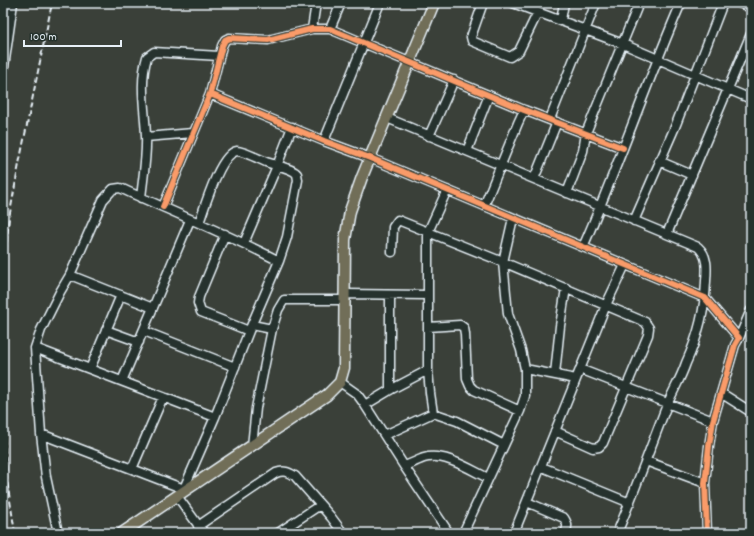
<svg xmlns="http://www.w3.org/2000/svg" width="754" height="536" font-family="Dekko,sans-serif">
  <rect width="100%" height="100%" fill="#3a4039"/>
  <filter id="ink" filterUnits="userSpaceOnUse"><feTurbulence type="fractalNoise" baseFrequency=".025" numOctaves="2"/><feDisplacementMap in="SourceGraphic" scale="8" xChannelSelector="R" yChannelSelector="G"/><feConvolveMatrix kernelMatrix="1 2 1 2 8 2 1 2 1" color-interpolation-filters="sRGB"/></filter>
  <g filter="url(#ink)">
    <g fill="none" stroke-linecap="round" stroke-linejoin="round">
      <!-- minor casing -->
      <g stroke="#e8f1f8" stroke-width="11">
        <path id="minor" d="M 483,3 L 471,37 L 472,41 L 510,57 L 519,51 L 538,12
          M 513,3 L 623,44 L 751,99
          M 739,3 L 751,8
          M 561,20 L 564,3
          M 312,29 L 316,3
          M 330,29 L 341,3
          M 3,74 L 13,3
          M 210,94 L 324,141 L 370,158 L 705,298 L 739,338 L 735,345 L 713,421 L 709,446 L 705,483 L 707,533
          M 387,118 L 698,247 C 708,256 707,268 706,281 C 705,310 698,337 686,363 C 681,378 673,391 667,405 C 650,448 635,491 617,533
          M 550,119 L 596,3
          M 429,136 L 454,80
          M 146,137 L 193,133
          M 324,141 L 380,3
          M 467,151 L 489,95
          M 659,161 L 692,175
          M 534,179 L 557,122
          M 567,193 L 583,151 L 586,133 L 639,3
          M 141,198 C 143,178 147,156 146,136 C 145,109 139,84 147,57 L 154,52 L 219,56
          M 484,206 L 518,123 L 524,110
          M 163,207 L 210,94 L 222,46 L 225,40 L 229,38 L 268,40 L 312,29 L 330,29 L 524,110 L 623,148
          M 634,221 L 675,127 L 723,3
          M 225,234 L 199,297 L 198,303 L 201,312 L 249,331
          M 667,234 L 751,34
          M 244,243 L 277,166 L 292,127
          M 583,247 C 618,167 646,84 681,3
          M 392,252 L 393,227 L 398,220 L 503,262 L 645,322 L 649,328 L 648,335 L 603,443 L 599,447 L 593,448 L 555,431
          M 70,275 L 153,308
          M 344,294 L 428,295
          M 390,295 L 390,390
          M 252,325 L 272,329
          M 428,327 L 460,325 L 464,328 L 465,334 L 467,379 L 470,386 L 474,390 L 520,411
          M 106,330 L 139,342
          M 144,331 L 235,367
          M 739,338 L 751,310
          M 35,348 L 215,417
          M 90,369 L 121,295
          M 525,369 L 576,379
          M 580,369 L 713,421
          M 555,374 L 560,326 L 566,288
          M 122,381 L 190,220
          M 340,382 L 357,394 L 365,405 L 404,466 L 449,533
          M 721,393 L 751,412
          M 365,405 L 390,390 L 428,370
          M 433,413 L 430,393 L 428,370 L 428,232 L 447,190
          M 41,434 L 184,489
          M 385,435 L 433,413 L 457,421 L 504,445
          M 252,446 L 256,408 L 272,329 L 278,310 L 284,300 L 344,300
          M 646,461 L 705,483
          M 404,466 C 411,464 418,460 424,458 C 444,452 471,470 488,478
          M 542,467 L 630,503
          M 132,469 L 163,397
          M 182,493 L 215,417 L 249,331 L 279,261 L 287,237 L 298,180 L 297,174 C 292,168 274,165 266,162 C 259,159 243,151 237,151 C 220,153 204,209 199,223
          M 177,496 L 204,533
          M 527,502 L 564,518 C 568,524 568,527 565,533
          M 198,526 L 276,473 C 284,470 288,472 295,476 L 331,517 L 343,533
          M 58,533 L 46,477 L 41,434 L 35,348 L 41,330 L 60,292 L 70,275 L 103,200 L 113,189 L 120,188 C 173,212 227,234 279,261
          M 278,533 L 320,505
          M 463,533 L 520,411 L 525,396 L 525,369 L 521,350 L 508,314 L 503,262 L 513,218
          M 514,533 L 606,305 L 625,265"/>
      </g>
      <!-- major casing -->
      <g stroke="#e8f1f8" stroke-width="13">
        <path id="major" d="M 122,533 L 327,395 L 340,382 L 344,368 L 345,240 L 350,211 L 362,177 L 434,3"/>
      </g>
      <!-- minor -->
      <use href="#minor" stroke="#26332d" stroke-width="8"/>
      <!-- major -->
      <use href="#major" stroke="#716e59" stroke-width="10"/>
      <!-- rail -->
      <path stroke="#e8f1f8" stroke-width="2" stroke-dasharray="6 3" stroke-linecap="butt" d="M 3,278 L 9,218 L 19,164 L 52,3
        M 3,420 L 7,481 L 15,533"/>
      <!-- cycleway casing -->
      <g stroke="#26332d" stroke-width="8">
        <path id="cycleway" d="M 210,94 L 324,141 L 370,158 L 705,298 L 739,338 L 735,345 L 713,421 L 709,446 L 705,483 L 707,533
          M 163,207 L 210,94 L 222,46 L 225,40 L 229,38 L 268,40 L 312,29 L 330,29 L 524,110 L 623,148"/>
      </g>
      <!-- cycleway -->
      <use href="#cycleway" stroke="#fa9b69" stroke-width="6"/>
    </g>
  </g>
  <!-- margin -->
  <rect width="754" height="536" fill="none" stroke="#26332d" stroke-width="16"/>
  <rect x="8" y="8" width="738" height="520" fill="none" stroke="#e8f1f8" stroke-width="1.5" filter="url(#ink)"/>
  <!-- scale -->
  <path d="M24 40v6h97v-6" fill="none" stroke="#e8f1f8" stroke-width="2"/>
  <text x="30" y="40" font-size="12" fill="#e8f1f8" stroke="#26332d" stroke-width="3" paint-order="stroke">100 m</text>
</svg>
